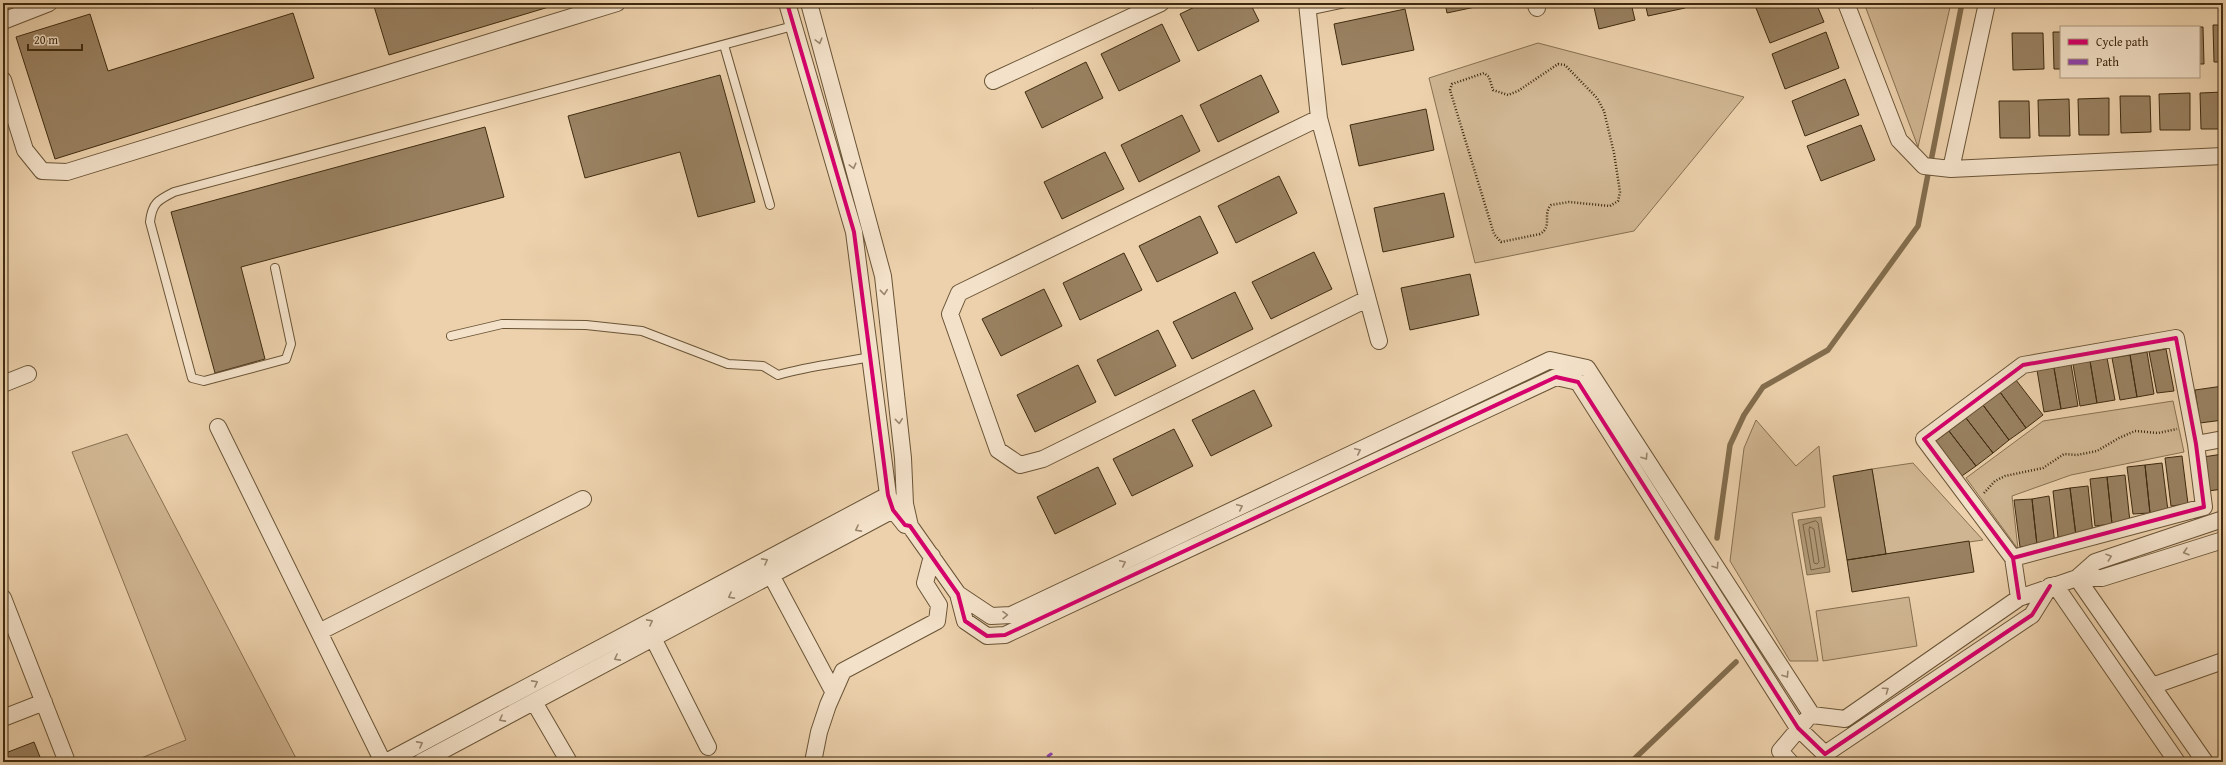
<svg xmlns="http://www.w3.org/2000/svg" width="2226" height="765" font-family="'Gentium Book Plus',serif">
  <rect width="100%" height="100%" fill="#ecd1ac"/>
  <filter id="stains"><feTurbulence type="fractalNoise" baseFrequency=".005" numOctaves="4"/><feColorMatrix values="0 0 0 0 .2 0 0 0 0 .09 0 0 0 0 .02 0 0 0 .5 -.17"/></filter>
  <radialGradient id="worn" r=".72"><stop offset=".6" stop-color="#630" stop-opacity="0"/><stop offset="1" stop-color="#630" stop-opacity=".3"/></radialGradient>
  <!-- green -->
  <path fill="#cfb591" stroke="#877050" d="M 1864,3 L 1951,3 L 1918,147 Z
    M 1538,43 L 1744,97 L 1634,231 L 1475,263 L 1429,78 Z
    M 2173,401 L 2184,452 L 2071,475 L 2012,496 L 2018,549 L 1966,478 L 2043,421 Z
    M 1756,420 L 1796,466 L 1819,446 L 1825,507 L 1792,513 L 1818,661 L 1790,661 L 1730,561 L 1744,448 Z
    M 127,434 L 298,762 L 131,762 L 186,740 L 72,452 Z
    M 1913,463 L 1983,540 L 1886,554 L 1872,469 Z
    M 1909,597 L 1917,646 L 1823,661 L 1816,611 Z"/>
  <!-- water -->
  <path fill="#b19977" stroke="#836d4d" d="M 1821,517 L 1830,572 L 1807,575 L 1798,520 Z"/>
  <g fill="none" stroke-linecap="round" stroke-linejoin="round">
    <!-- shore -->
    <path stroke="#786243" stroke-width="1" d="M 1816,521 L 1818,523 L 1825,567 L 1811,570 L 1803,525 Z
      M 1810,527 L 1814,529 L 1819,562 L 1817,564 L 1814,563 L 1809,530 Z"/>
    <!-- stream -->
    <path stroke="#836d4d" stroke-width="5.5" d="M 1931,161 L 1962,3
      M 1717,538 L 1730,445 L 1744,415 L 1763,387 L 1828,350 L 1918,226 L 1929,169
      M 1631,762 L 1736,662"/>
  </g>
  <!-- building -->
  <path fill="#998161" stroke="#3f2b0f" d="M 373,3 L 562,3 L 389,55 Z
    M 1029,3 L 1043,3 L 1032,8 Z
    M 1203,3 L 1250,3 L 1259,21 L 1198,51 L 1180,14 Z
    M 1445,3 L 1494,3 L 1447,13 Z
    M 1593,3 L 1631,3 L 1635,20 L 1599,29 Z
    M 1645,3 L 1684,3 L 1685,8 L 1648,16 Z
    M 1694,3 L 1712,3 L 1695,7 Z
    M 1768,3 L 1816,3 L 1824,22 L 1770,43 L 1756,8 Z
    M 1405,9 L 1414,50 L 1342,65 L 1334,24 Z
    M 293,13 L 314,78 L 55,159 L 16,37 L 90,14 L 108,71 Z
    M 1162,24 L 1180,61 L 1119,91 L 1101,54 Z
    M 2213,25 L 2223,25 L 2223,62 L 2214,62 Z
    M 2199,27 L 2203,27 L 2204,64 L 2199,64 Z
    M 1826,32 L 1839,68 L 1785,89 L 1772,54 Z
    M 2053,32 L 2061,32 L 2061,69 L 2054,69 Z
    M 2012,33 L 2043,33 L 2044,69 L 2013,70 Z
    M 1086,62 L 1103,98 L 1042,128 L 1025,92 Z
    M 720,75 L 755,202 L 698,217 L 680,152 L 585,178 L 568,116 Z
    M 1261,75 L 1279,112 L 1218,142 L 1200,105 Z
    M 1845,79 L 1859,115 L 1805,136 L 1792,101 Z
    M 2223,92 L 2223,129 L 2201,129 L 2200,93 Z
    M 2190,93 L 2190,130 L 2160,130 L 2159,94 Z
    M 2120,96 L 2150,96 L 2151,132 L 2121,133 Z
    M 2109,98 L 2109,135 L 2079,135 L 2078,99 Z
    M 2069,99 L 2070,136 L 2039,136 L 2038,100 Z
    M 1999,101 L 2029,101 L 2030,138 L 2000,138 Z
    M 1426,109 L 1434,150 L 1359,166 L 1350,125 Z
    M 1182,115 L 1200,151 L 1139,182 L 1121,145 Z
    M 1861,125 L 1875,160 L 1821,181 L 1807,146 Z
    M 485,127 L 504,197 L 241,267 L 265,359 L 215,373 L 171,212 Z
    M 1105,152 L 1124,189 L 1062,219 L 1044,182 Z
    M 1279,176 L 1297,213 L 1236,243 L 1218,206 Z
    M 1444,193 L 1454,237 L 1383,252 L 1374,208 Z
    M 1200,216 L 1218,253 L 1157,282 L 1139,246 Z
    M 1314,252 L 1332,289 L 1271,319 L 1252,282 Z
    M 1124,253 L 1142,290 L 1080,320 L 1063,283 Z
    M 1470,274 L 1479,315 L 1410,330 L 1401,288 Z
    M 1044,289 L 1062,326 L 1001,356 L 982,319 Z
    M 1235,292 L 1253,329 L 1192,359 L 1173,322 Z
    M 1158,330 L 1176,366 L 1115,396 L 1097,360 Z
    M 2166,349 L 2174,391 L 2157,393 L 2149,352 Z
    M 2147,352 L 2154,394 L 2137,397 L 2130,355 Z
    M 2130,355 L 2137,397 L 2120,400 L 2112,358 Z
    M 2107,358 L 2115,400 L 2097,403 L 2090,361 Z
    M 2090,361 L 2097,403 L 2080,406 L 2073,364 Z
    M 2071,364 L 2078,406 L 2061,409 L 2054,368 Z
    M 1078,365 L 1096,402 L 1035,432 L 1017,395 Z
    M 2054,368 L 2061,409 L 2044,412 L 2037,370 Z
    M 2016,380 L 2043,415 L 2026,428 L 2000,392 Z
    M 2223,386 L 2223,420 L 2200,423 L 2195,390 Z
    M 1254,390 L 1272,426 L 1211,456 L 1192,420 Z
    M 2000,392 L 2026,428 L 2009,440 L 1983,405 Z
    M 1983,405 L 2009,440 L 1993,453 L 1966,418 Z
    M 1966,418 L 1993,453 L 1976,466 L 1949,431 Z
    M 1174,429 L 1193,466 L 1132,496 L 1113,459 Z
    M 1949,431 L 1976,466 L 1959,478 L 1933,443 Z
    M 2223,454 L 2223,489 L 2208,491 L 2203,457 Z
    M 2182,456 L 2188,504 L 2171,506 L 2165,458 Z
    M 2162,463 L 2168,511 L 2150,513 L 2145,465 Z
    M 2145,465 L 2150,513 L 2133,514 L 2127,467 Z
    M 1098,467 L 1116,504 L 1055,534 L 1037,497 Z
    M 1872,469 L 1886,554 L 1847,560 L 1833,476 Z
    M 2125,475 L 2130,522 L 2112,524 L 2107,477 Z
    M 2107,477 L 2112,524 L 2095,526 L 2090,479 Z
    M 2088,486 L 2093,534 L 2076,536 L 2070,488 Z
    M 2070,488 L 2076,536 L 2058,537 L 2053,491 Z
    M 2049,496 L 2055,544 L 2037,545 L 2032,499 Z
    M 2032,499 L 2037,545 L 2020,547 L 2014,500 Z
    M 1969,541 L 1974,572 L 1852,592 L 1847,560 Z
    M 34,742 L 42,762 L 3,762 L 3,754 Z"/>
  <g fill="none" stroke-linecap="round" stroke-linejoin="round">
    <!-- service casing -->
    <g stroke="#6a5436" stroke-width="10">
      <path id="service" d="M 1307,11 L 1345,3
        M 724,45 L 770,205
        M 275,268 L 291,344 L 286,359 L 204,381 L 192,378 L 150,222 C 152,203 158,200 174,192 L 793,26
        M 451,336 L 502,324 L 586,325 L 642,331 L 728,364 L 763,366 L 778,375 C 808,366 840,363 871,357"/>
    </g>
    <!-- minor casing -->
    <g stroke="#6a5436" stroke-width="18">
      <path id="minor" d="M 787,3 L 854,232 L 888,495 L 893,510 L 905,525 L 910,526 L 958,594 L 965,621 L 987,636 L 1005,635 L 1556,377 L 1578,382 L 1798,728 L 1825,754 L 2032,615 L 2050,586
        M 809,3 L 883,276 L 903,458 L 905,504 L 910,526
        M 1307,3 L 1319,118 L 1379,341
        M 1535,3 L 1537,8
        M 1846,3 L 1899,140 L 1924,166 L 1951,169
        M 1987,3 L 1951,169 L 2223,156
        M 3,21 L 49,3
        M 3,80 L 25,150 L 42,171 L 67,172 L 617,3
        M 993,81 L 1161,3
        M 1319,118 L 959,293 L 950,314 L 998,450 L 1020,465 L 1043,459 L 1367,299
        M 3,384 L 28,374
        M 218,427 L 383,762
        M 2196,444 L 2223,439
        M 2013,558 L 2204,507 L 2196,444 L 2176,338 L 2023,365 L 1924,439 L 2013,558 L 2019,598
        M 771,575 L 833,691
        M 2077,578 L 2205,762
        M 2077,578 L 2095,562 L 2223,519
        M 2055,585 L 2177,762
        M 958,594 L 991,616 L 1011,615 L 1550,360 L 1587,368 L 1812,715 L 1845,719 L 2019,598 L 2077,578 L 2102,578 L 2223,540
        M 3,598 L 67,762
        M 319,632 L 583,499
        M 653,638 L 708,747
        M 2152,686 L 2223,661
        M 534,702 L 569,762
        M 3,718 L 44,702
        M 386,762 L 888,495
        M 421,762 L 893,510
        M 813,762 L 819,732 L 828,705 L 843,671 L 937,621 L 939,605 L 925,583 L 932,556
        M 1790,762 L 1780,751 L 1806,720"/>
    </g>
    <!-- path -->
    <path stroke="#3f2b0f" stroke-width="2.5" stroke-dasharray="1 2" stroke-linecap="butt" d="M 1558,64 L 1565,65 L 1597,98 L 1604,111 L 1614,153 L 1620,192 L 1618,201 L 1610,206 L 1569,202 L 1551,205 C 1542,215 1553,226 1540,234 L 1501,242 L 1494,234 L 1450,90 L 1452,84 L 1484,73 L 1489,77 L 1493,90 L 1508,95 L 1518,91 Z
      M 1984,493 L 1995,481 L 2005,476 L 2043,468 L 2064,454 L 2077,455 L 2097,451 L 2119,438 L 2135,431 L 2158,433 L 2177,429"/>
    <!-- service -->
    <use href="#service" stroke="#f3e1c9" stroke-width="8"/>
    <!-- minor -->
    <use href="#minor" stroke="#f3e1c9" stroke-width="16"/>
    <!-- quiet -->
    <path stroke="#8e44ad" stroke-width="3" stroke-dasharray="6 3" stroke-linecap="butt" d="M 1040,762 L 1051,754 L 1056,762"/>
    <!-- cycleway casing -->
    <g stroke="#f3e1c9" stroke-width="6">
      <path id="cycleway" d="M 787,3 L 854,232 L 888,495 L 893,510 L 905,525 L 910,526 L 958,594 L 965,621 L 987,636 L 1005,635 L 1556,377 L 1578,382 L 1798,728 L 1825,754 L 2032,615 L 2050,586
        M 2013,558 L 2204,507 L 2196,444 L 2176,338 L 2023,365 L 1924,439 L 2013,558 L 2019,598"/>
    </g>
    <!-- cycleway -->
    <use href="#cycleway" stroke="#d6006c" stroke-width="4"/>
  </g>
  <!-- one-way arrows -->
  <defs><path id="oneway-chevron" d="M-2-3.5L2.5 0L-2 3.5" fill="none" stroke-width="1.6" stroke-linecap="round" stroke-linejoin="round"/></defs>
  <g stroke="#99866c">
    <use href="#oneway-chevron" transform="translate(819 41) rotate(75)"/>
    <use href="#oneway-chevron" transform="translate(853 166) rotate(75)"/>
    <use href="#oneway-chevron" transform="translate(884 292) rotate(84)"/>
    <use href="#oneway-chevron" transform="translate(899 421) rotate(84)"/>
    <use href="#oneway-chevron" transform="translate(1358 451) rotate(-25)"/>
    <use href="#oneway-chevron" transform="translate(1645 457) rotate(57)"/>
    <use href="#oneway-chevron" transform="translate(1240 507) rotate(-25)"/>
    <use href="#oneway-chevron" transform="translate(858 529) rotate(152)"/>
    <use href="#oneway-chevron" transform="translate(2186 552) rotate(163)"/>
    <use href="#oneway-chevron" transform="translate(2109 557) rotate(-19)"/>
    <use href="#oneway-chevron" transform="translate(765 561) rotate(-28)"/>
    <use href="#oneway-chevron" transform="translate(1123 563) rotate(-25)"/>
    <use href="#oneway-chevron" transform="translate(1716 566) rotate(57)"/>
    <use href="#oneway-chevron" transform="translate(731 596) rotate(152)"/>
    <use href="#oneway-chevron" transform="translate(1005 615) rotate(-1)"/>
    <use href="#oneway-chevron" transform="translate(650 622) rotate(-28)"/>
    <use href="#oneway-chevron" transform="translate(617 658) rotate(152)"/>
    <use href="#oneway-chevron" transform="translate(1786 675) rotate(57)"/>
    <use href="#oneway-chevron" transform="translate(535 683) rotate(-28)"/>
    <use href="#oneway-chevron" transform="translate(1886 690) rotate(-35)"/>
    <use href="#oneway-chevron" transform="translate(502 719) rotate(152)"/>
    <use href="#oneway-chevron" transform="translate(420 744) rotate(-28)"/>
  </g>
  <!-- margin -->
  <rect width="2226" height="765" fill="none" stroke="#ecd1ac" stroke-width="16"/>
  <rect x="4" y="4" width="2218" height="757" fill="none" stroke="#3f2b0f" stroke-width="2"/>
  <rect x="8" y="8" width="2210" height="749" fill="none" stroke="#3f2b0f"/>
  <!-- legend -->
  <rect x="2060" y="26" width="140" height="52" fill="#f3e1c9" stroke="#ab987f"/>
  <rect x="2068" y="39" width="20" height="6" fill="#d6006c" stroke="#ab987f"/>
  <text x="2096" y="46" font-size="12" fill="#3f2b0f">Cycle path</text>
  <rect x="2068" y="59" width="20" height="6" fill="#8e44ad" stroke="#ab987f"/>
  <text x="2096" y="66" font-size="12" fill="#3f2b0f">Path</text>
  <!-- scale -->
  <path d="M28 44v6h54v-6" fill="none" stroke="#3f2b0f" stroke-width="2"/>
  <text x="34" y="44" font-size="12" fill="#3f2b0f" stroke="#f3e1c9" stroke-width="3" paint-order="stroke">20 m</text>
  <rect width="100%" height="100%" filter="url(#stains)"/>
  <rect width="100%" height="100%" fill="url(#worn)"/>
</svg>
